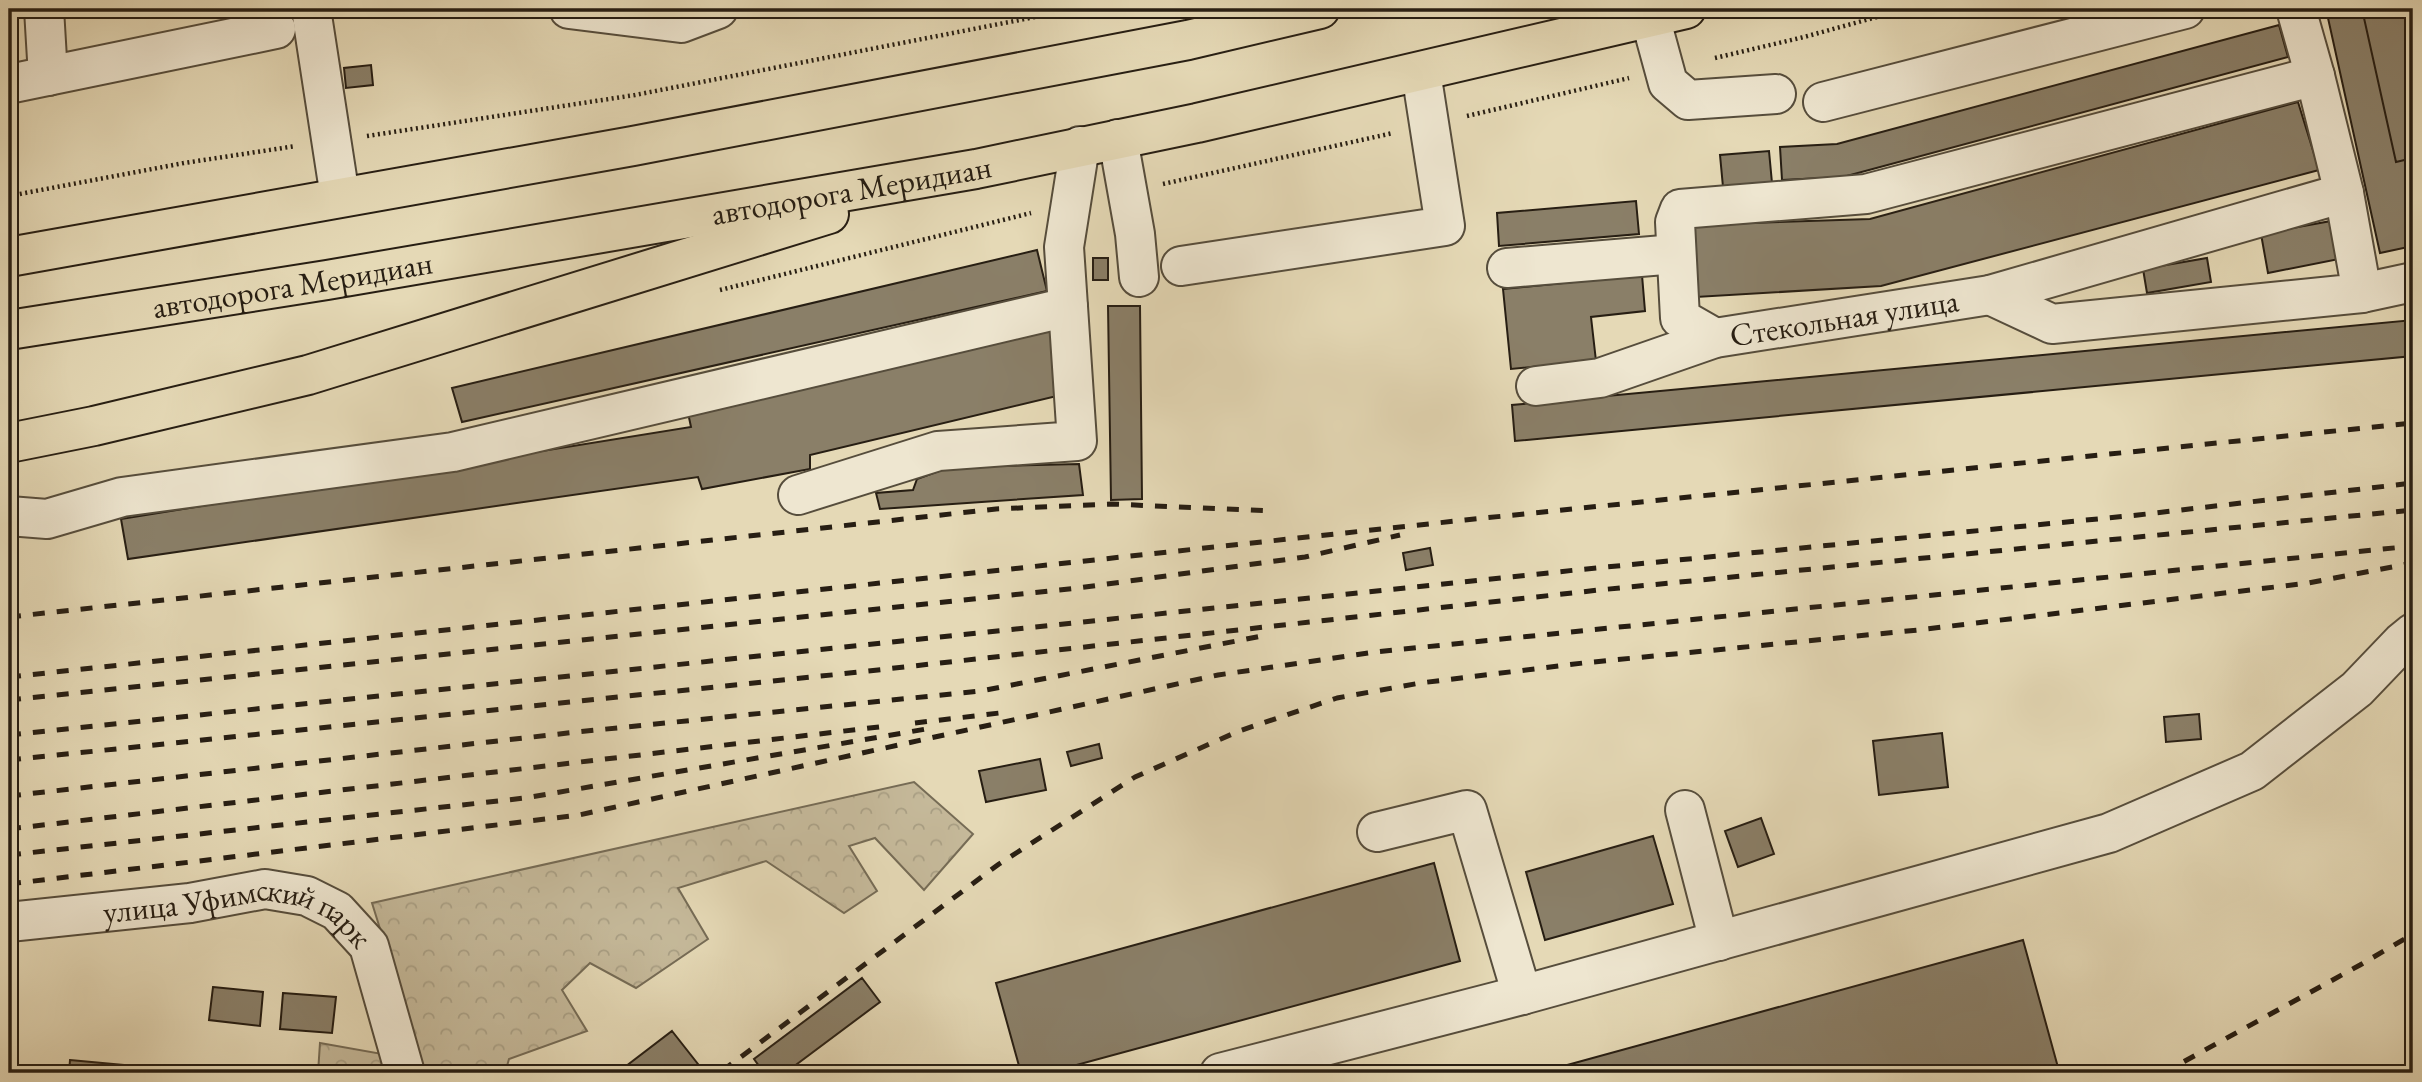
<svg xmlns="http://www.w3.org/2000/svg" width="2422" height="1082" font-family="'EB Garamond',serif">
  <defs>
    <pattern id="forest-crowns" width="20" height="18" patternUnits="userSpaceOnUse" patternTransform="scale(1.75)"><rect width="20" height="18" fill="#c5b99a"/><path d="M2 6a3 3 0 1 1 6 0M12 15a3 3 0 1 1 6 0" fill="none" stroke="#a99f84"/></pattern>
  </defs>
  <rect width="100%" height="100%" fill="#e5d9b6"/>
  <filter id="stains"><feTurbulence type="fractalNoise" baseFrequency=".00286" numOctaves="4"/><feColorMatrix values="0 0 0 0 .2 0 0 0 0 .09 0 0 0 0 .02 0 0 0 .5 -.17"/></filter>
  <radialGradient id="worn" r=".72"><stop offset=".6" stop-color="#630" stop-opacity="0"/><stop offset="1" stop-color="#630" stop-opacity=".3"/></radialGradient>
  <!-- forest -->
  <path fill="url(#forest-crowns)" stroke="#766c56" stroke-width="2" d="M 914,782 L 973,834 L 924,890 L 875,838 L 849,846 L 877,891 L 844,913 L 766,861 L 678,888 L 708,939 L 636,988 L 590,963 L 562,990 L 587,1031 L 509,1059 L 505,1073 L 425,1073 L 372,903 Z
    M 320,1043 L 388,1055 L 391,1073 L 318,1073 Z"/>
  <!-- building -->
  <path fill="#8a7f68" stroke="#271e13" stroke-width="2" d="M 2326,9 L 2362,9 L 2396,162 L 2413,158 L 2413,246 L 2380,253 Z
    M 2362,9 L 2413,9 L 2413,158 L 2396,162 Z
    M 2279,25 L 2288,57 L 1843,177 L 1782,180 L 1780,147 L 1837,144 Z
    M 371,65 L 373,85 L 346,88 L 344,68 Z
    M 2298,102 L 2319,170 L 1881,286 L 1696,297 L 1692,225 L 1870,219 Z
    M 1769,151 L 1772,183 L 1723,187 L 1720,155 Z
    M 1636,201 L 1639,234 L 1499,246 L 1497,213 Z
    M 2331,221 L 2339,259 L 2268,273 L 2261,234 Z
    M 1037,250 L 1047,291 L 462,422 L 452,388 Z
    M 1093,258 L 1108,258 L 1108,280 L 1093,280 Z
    M 2207,258 L 2211,282 L 2147,293 L 2143,269 Z
    M 1642,275 L 1645,311 L 1591,317 L 1596,361 L 1511,369 L 1503,289 Z
    M 1108,306 L 1140,306 L 1142,499 L 1111,500 Z
    M 2413,320 L 2413,356 L 1515,441 L 1512,405 Z
    M 1050,323 L 1061,395 L 810,455 L 810,469 L 702,489 L 698,477 L 128,559 L 121,519 L 691,427 L 687,408 Z
    M 1079,464 L 1083,495 L 880,509 L 876,493 L 913,490 L 917,479 L 950,467 Z
    M 1430,548 L 1433,565 L 1406,570 L 1403,553 Z
    M 2199,714 L 2201,739 L 2166,742 L 2164,717 Z
    M 1942,733 L 1948,787 L 1879,795 L 1873,741 Z
    M 1099,744 L 1102,758 L 1071,766 L 1067,752 Z
    M 1040,759 L 1046,790 L 986,802 L 979,771 Z
    M 1761,818 L 1774,854 L 1738,867 L 1725,831 Z
    M 1653,836 L 1673,904 L 1545,940 L 1526,872 Z
    M 1434,863 L 1460,961 L 1047,1073 L 1021,1073 L 996,983 Z
    M 2023,940 L 2059,1071 L 2051,1073 L 1538,1073 Z
    M 862,978 L 880,1002 L 785,1073 L 764,1073 L 754,1059 Z
    M 213,987 L 263,992 L 260,1026 L 209,1020 Z
    M 283,993 L 336,997 L 332,1033 L 280,1029 Z
    M 672,1031 L 705,1073 L 617,1073 Z
    M 70,1060 L 199,1072 L 199,1073 L 69,1073 Z"/>
  <g fill="none" stroke-linecap="round" stroke-linejoin="round">
    <!-- minor casing -->
    <g stroke="#564d3c" stroke-width="42">
      <g id="minor">
        <path d="M 44,9 L 48,76"/>
        <path d="M 311,9 L 340,197"/>
        <path d="M 569,9 L 681,23 L 718,9"/>
        <path d="M 1650,17 L 1668,83 L 1688,100 L 1776,94"/>
        <path d="M 9,84 L 276,29"/>
        <path d="M 1823,102 L 2185,9"/>
        <path d="M 1118,139 L 1135,234 L 1139,277"/>
        <path d="M 1181,266 L 1445,226 L 1421,72"/>
        <path d="M 1507,268 L 1676,254"/>
        <path d="M 2362,293 L 2413,282"/>
        <path d="M 1990,295 L 2052,324 L 2362,293 L 2344,193"/>
        <path d="M 1715,338 L 1680,318 L 1675,222 L 1680,209 L 1866,194 L 2315,76"/>
        <path id="s1" d="M 1536,386 L 1600,378 L 1715,338 L 1990,295 L 2344,193 L 2315,76 L 2296,9"/>
        <path d="M 798,495 L 938,451 L 1077,441 L 1064,247 L 1080,146"/>
        <path d="M 9,516 L 47,519 L 122,497 L 453,452 L 1068,307"/>
        <path d="M 1685,810 L 1719,941"/>
        <path d="M 1377,832 L 1467,810 L 1522,995"/>
        <path id="s2" d="M 9,922 L 190,903 L 265,889 L 307,896 L 337,911 L 369,946 L 405,1073"/>
        <path d="M 1220,1073 L 1522,995 L 2109,833 L 2252,771 L 2357,689 L 2402,642 L 2413,633"/>
      </g>
    </g>
    <!-- major casing -->
    <g stroke="#271e13" stroke-width="42">
      <g id="major">
        <path d="M 9,257 L 633,146 L 1188,40 L 1320,9"/>
        <path id="s3" d="M 9,330 L 327,280 L 976,169 L 1197,123 L 1686,9"/>
        <path d="M 9,443 L 94,426 L 308,375 L 829,214"/>
      </g>
    </g>
    <!-- path -->
    <path stroke="#271e13" stroke-width="4.5" stroke-dasharray="2 3.5" stroke-linecap="butt" d="M 1715,58 L 1804,37 L 1906,9
      M 1467,116 L 1629,78
      M 367,136 L 635,95 L 1076,9
      M 1163,184 L 1393,133
      M 9,196 L 184,163 L 296,146
      M 720,290 L 1031,213"/>
    <!-- minor -->
    <use href="#minor" stroke="#eee6d0" stroke-width="38"/>
    <!-- major -->
    <use href="#major" stroke="#e5d9b6" stroke-width="38"/>
    <!-- rail -->
    <path stroke="#271e13" stroke-width="5" stroke-dasharray="12 12" stroke-linecap="butt" d="M 9,617 L 996,509 L 1111,504 L 1272,511
      M 9,677 L 1465,520 L 2413,423
      M 9,700 L 1078,588 L 1305,557 L 1400,535
      M 915,723 L 1008,712
      M 9,735 L 1576,570 L 2138,515 L 2413,483
      M 9,760 L 841,674 L 1599,590 L 2413,510
      M 9,796 L 577,732 L 981,691 L 1267,635
      M 9,829 L 887,726
      M 9,855 L 525,798 L 926,729
      M 9,884 L 579,815 L 1218,675 L 1375,652 L 2413,546
      M 722,1071 L 999,864 L 1135,777 L 1239,731 L 1337,698 L 1420,683 L 1583,663 L 1918,630 L 2308,583 L 2413,563
      M 2163,1073 L 2360,965 L 2413,934"/>
  </g>
  <g text-anchor="middle" dominant-baseline="central" stroke-width="5" stroke-linejoin="round" paint-order="stroke">
    <!-- street labels -->
    <g font-size="32" fill="#271e13" stroke="#eee6d0">
      <text stroke="none"><textPath href="#s3" startOffset="854">автодорога Меридиан</textPath></text>
      <text stroke="none"><textPath href="#s3" startOffset="287">автодорога Меридиан</textPath></text>
      <text stroke="none"><textPath href="#s1" startOffset="317">Стекольная улица</textPath></text>
      <text stroke="none"><textPath href="#s2" startOffset="236">улица Уфимский парк</textPath></text>
    </g>
  </g>
  <!-- margin -->
  <rect width="2422" height="1082" fill="none" stroke="#e5d9b6" stroke-width="35"/>
  <rect x="10" y="10" width="2401" height="1061" fill="none" stroke="#271e13" stroke-width="3.5"/>
  <rect x="18" y="18" width="2387" height="1047" fill="none" stroke="#271e13" stroke-width="2"/>
  <rect width="100%" height="100%" filter="url(#stains)"/>
  <rect width="100%" height="100%" fill="url(#worn)"/>
</svg>
